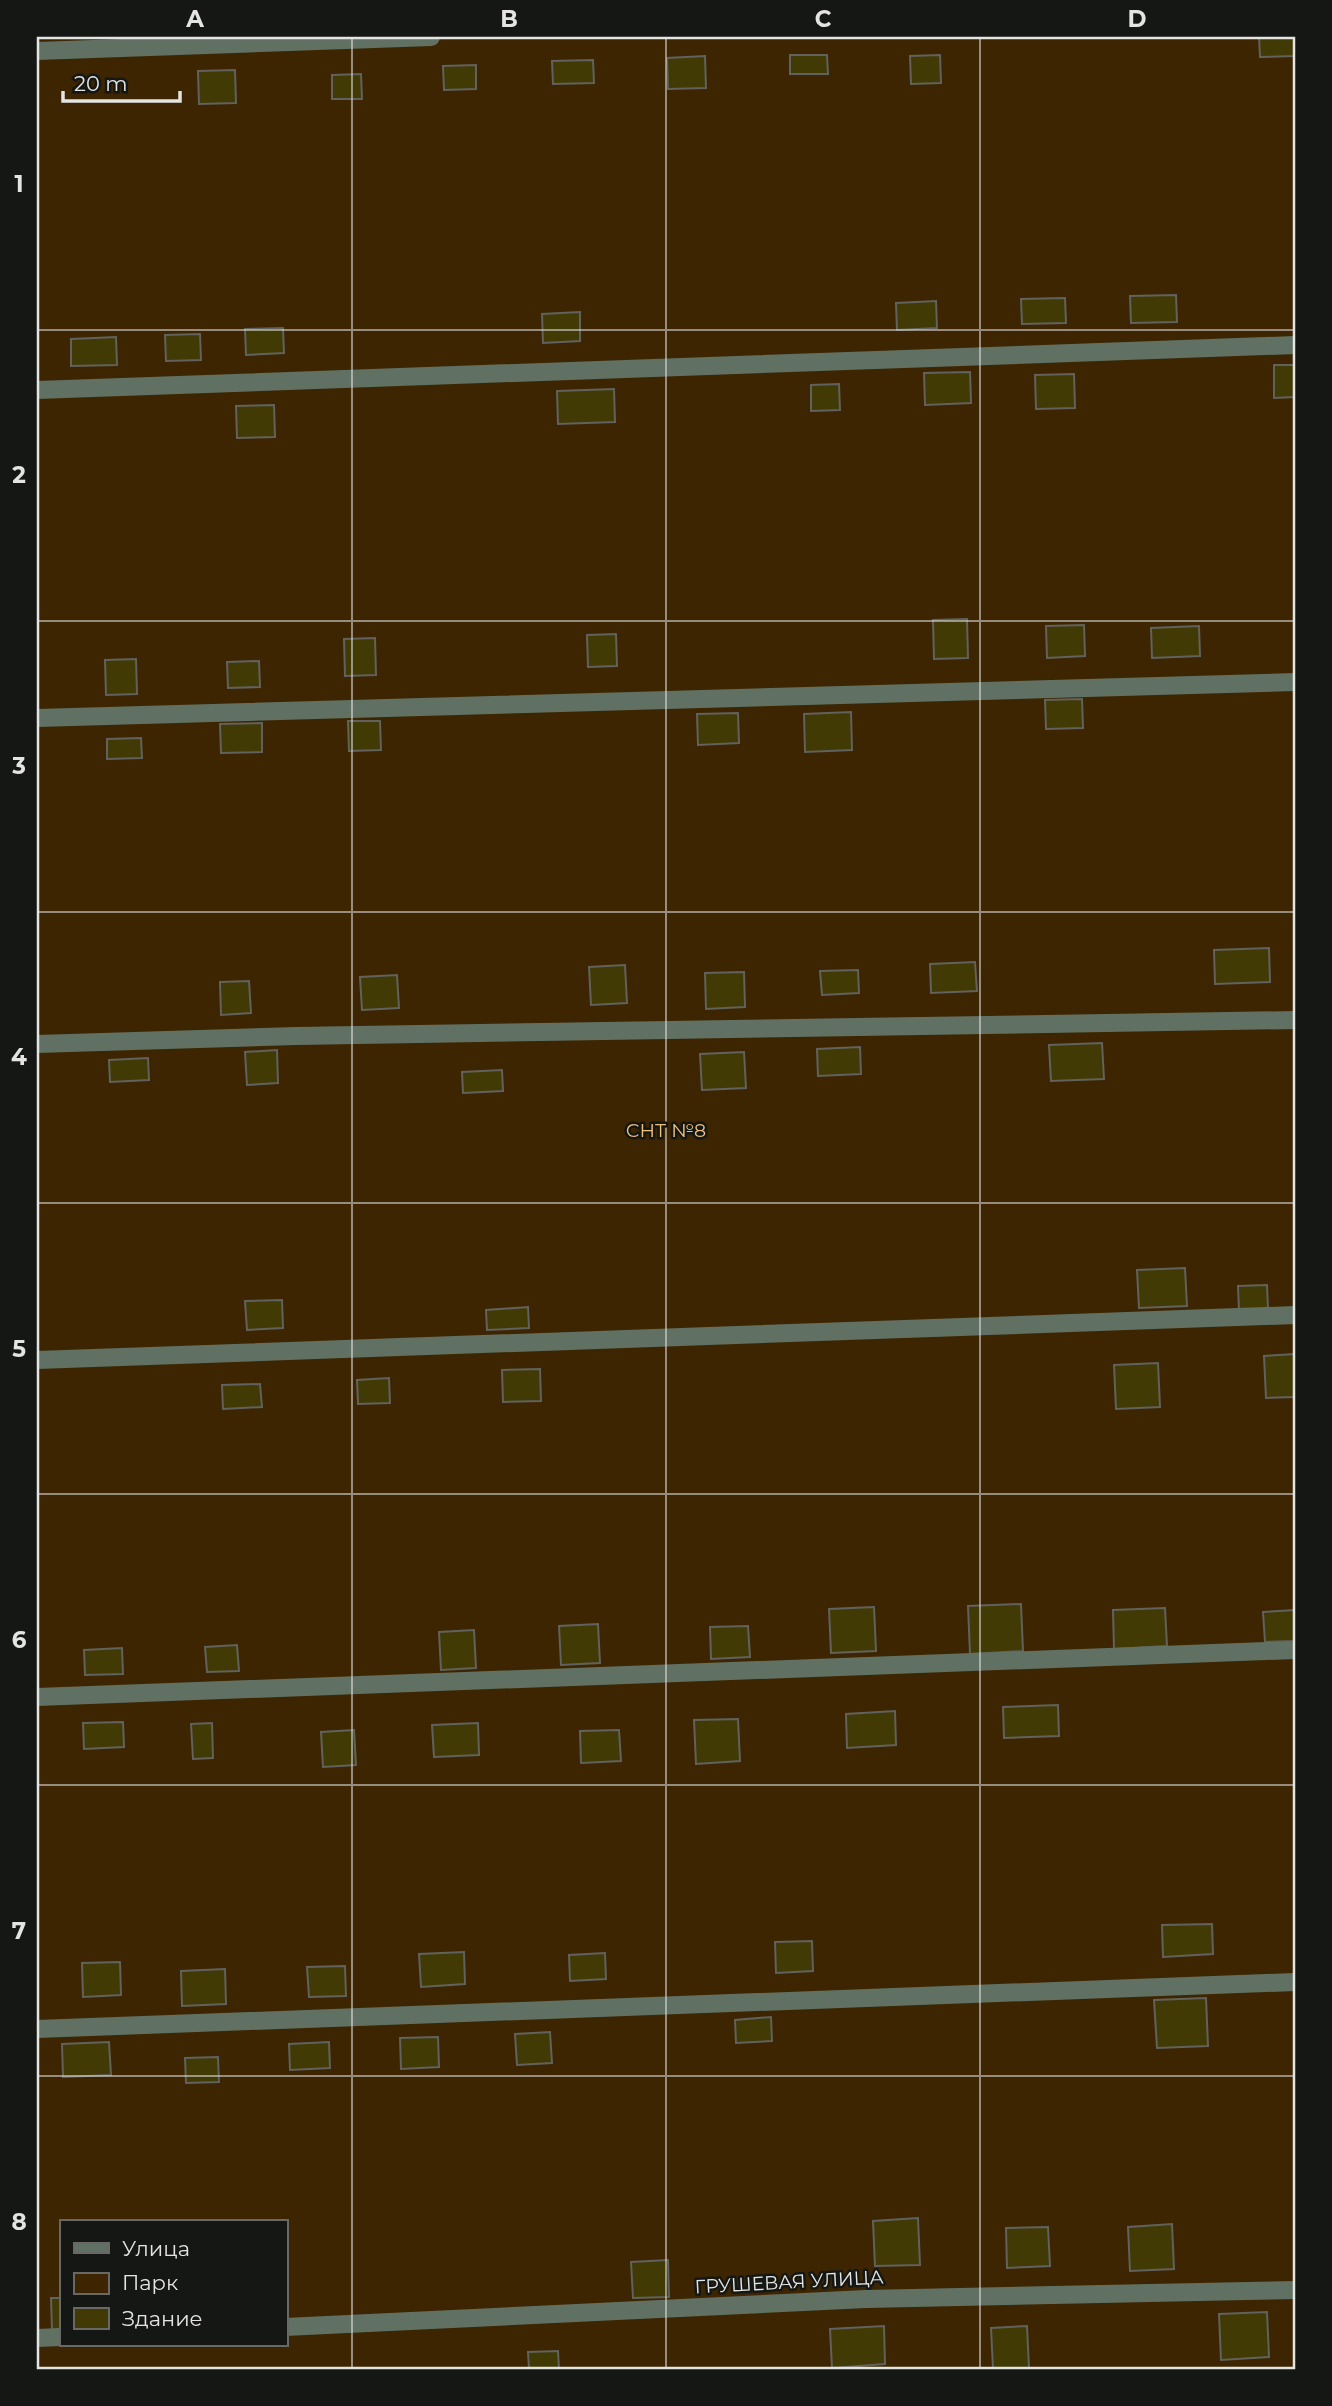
<svg xmlns="http://www.w3.org/2000/svg" width="1332" height="2406" font-family="Montserrat,sans-serif">
  <rect width="100%" height="100%" fill="#1f201d"/>
  <!-- green -->
  <path fill="#3c2500" fill-rule="evenodd" d="M 37,37 L 1295,37 L 1295,2369 L 37,2369 ZM 61,2222 L 285,2222 L 285,2345 L 61,2345 Z"/>
  <!-- building -->
  <path fill="#413a05" stroke="#61615d" stroke-width="2" d="M 1259,37 L 1295,37 L 1295,56 L 1260,57 Z
    M 790,55 L 827,55 L 828,74 L 790,74 Z
    M 940,55 L 941,83 L 911,84 L 910,56 Z
    M 705,56 L 706,88 L 668,89 L 667,58 Z
    M 593,60 L 594,83 L 553,84 L 552,61 Z
    M 476,65 L 476,89 L 444,90 L 443,66 Z
    M 235,70 L 236,103 L 199,104 L 198,71 Z
    M 361,74 L 362,99 L 332,99 L 332,75 Z
    M 1176,295 L 1177,322 L 1131,323 L 1130,296 Z
    M 1065,298 L 1066,323 L 1022,324 L 1021,299 Z
    M 936,301 L 937,328 L 897,330 L 896,303 Z
    M 580,312 L 580,341 L 543,343 L 542,314 Z
    M 283,328 L 284,353 L 246,355 L 245,329 Z
    M 200,334 L 201,360 L 166,361 L 165,335 Z
    M 116,337 L 117,365 L 71,366 L 71,339 Z
    M 1274,365 L 1295,365 L 1295,397 L 1274,398 Z
    M 970,372 L 971,403 L 925,405 L 924,373 Z
    M 1074,374 L 1075,408 L 1036,409 L 1035,375 Z
    M 839,384 L 840,410 L 811,411 L 811,385 Z
    M 614,389 L 615,422 L 558,424 L 557,391 Z
    M 274,405 L 275,437 L 237,438 L 236,406 Z
    M 967,619 L 968,658 L 934,659 L 933,620 Z
    M 1084,625 L 1085,656 L 1047,658 L 1046,626 Z
    M 1199,626 L 1200,656 L 1152,658 L 1151,628 Z
    M 616,634 L 617,666 L 588,667 L 587,635 Z
    M 375,638 L 376,675 L 345,676 L 344,639 Z
    M 136,659 L 137,694 L 106,695 L 105,660 Z
    M 259,661 L 260,687 L 228,688 L 227,662 Z
    M 1082,699 L 1083,728 L 1046,729 L 1045,700 Z
    M 851,712 L 852,750 L 805,752 L 804,714 Z
    M 738,713 L 739,743 L 698,745 L 697,714 Z
    M 348,721 L 380,721 L 381,750 L 349,751 Z
    M 262,723 L 262,752 L 221,753 L 220,724 Z
    M 141,738 L 142,758 L 107,759 L 107,739 Z
    M 1269,948 L 1270,982 L 1215,984 L 1214,950 Z
    M 975,962 L 977,991 L 931,993 L 930,964 Z
    M 625,965 L 627,1003 L 591,1005 L 589,967 Z
    M 858,970 L 859,993 L 822,995 L 820,971 Z
    M 744,972 L 745,1007 L 706,1009 L 705,973 Z
    M 397,975 L 399,1008 L 362,1010 L 360,977 Z
    M 249,981 L 251,1013 L 221,1015 L 220,982 Z
    M 1102,1043 L 1104,1079 L 1051,1081 L 1049,1045 Z
    M 860,1047 L 861,1074 L 818,1076 L 817,1049 Z
    M 277,1050 L 278,1083 L 247,1085 L 245,1052 Z
    M 744,1052 L 746,1088 L 702,1090 L 700,1054 Z
    M 148,1058 L 149,1080 L 110,1082 L 109,1060 Z
    M 502,1070 L 503,1091 L 463,1093 L 462,1072 Z
    M 1185,1268 L 1187,1306 L 1139,1308 L 1137,1270 Z
    M 1267,1285 L 1268,1309 L 1239,1311 L 1238,1286 Z
    M 282,1300 L 283,1328 L 247,1330 L 245,1301 Z
    M 528,1307 L 529,1328 L 487,1330 L 486,1310 Z
    M 1295,1354 L 1295,1397 L 1266,1398 L 1264,1356 Z
    M 1158,1363 L 1160,1407 L 1116,1409 L 1114,1365 Z
    M 540,1369 L 541,1401 L 503,1402 L 502,1370 Z
    M 389,1378 L 390,1403 L 358,1404 L 357,1380 Z
    M 260,1384 L 262,1407 L 223,1409 L 222,1385 Z
    M 1021,1604 L 1023,1651 L 970,1654 L 968,1606 Z
    M 874,1607 L 876,1651 L 831,1653 L 829,1609 Z
    M 1165,1608 L 1167,1646 L 1114,1649 L 1113,1610 Z
    M 1295,1610 L 1295,1641 L 1265,1642 L 1263,1612 Z
    M 598,1624 L 600,1663 L 561,1665 L 559,1626 Z
    M 748,1626 L 750,1657 L 711,1659 L 710,1627 Z
    M 474,1630 L 476,1668 L 441,1670 L 439,1632 Z
    M 237,1645 L 239,1671 L 207,1672 L 205,1647 Z
    M 122,1648 L 123,1674 L 85,1675 L 84,1650 Z
    M 1058,1705 L 1059,1736 L 1004,1738 L 1003,1707 Z
    M 895,1711 L 896,1745 L 847,1748 L 846,1714 Z
    M 738,1719 L 740,1761 L 696,1764 L 694,1720 Z
    M 123,1722 L 124,1747 L 84,1749 L 83,1723 Z
    M 212,1723 L 213,1758 L 193,1759 L 191,1724 Z
    M 478,1723 L 479,1755 L 434,1757 L 432,1725 Z
    M 354,1730 L 356,1765 L 323,1767 L 321,1732 Z
    M 619,1730 L 621,1761 L 581,1763 L 580,1731 Z
    M 1212,1924 L 1213,1954 L 1163,1957 L 1162,1925 Z
    M 812,1941 L 813,1971 L 776,1973 L 775,1942 Z
    M 464,1952 L 465,1984 L 421,1987 L 419,1954 Z
    M 605,1953 L 606,1979 L 570,1981 L 569,1955 Z
    M 120,1962 L 121,1995 L 83,1997 L 82,1963 Z
    M 345,1966 L 346,1996 L 309,1997 L 307,1967 Z
    M 225,1969 L 226,2004 L 182,2006 L 181,1971 Z
    M 1206,1998 L 1208,2046 L 1157,2048 L 1154,2000 Z
    M 771,2017 L 772,2041 L 736,2043 L 735,2020 Z
    M 550,2032 L 552,2063 L 517,2065 L 515,2034 Z
    M 438,2037 L 439,2067 L 401,2069 L 400,2038 Z
    M 109,2042 L 111,2075 L 63,2077 L 62,2044 Z
    M 329,2042 L 330,2068 L 290,2070 L 289,2044 Z
    M 218,2057 L 219,2082 L 186,2083 L 185,2058 Z
    M 918,2218 L 920,2265 L 875,2266 L 873,2221 Z
    M 1172,2224 L 1174,2269 L 1130,2271 L 1128,2227 Z
    M 1048,2227 L 1050,2266 L 1007,2268 L 1006,2228 Z
    M 668,2260 L 669,2297 L 633,2298 L 631,2262 Z
    M 51,2298 L 61,2298 L 61,2329 L 52,2330 Z
    M 1267,2312 L 1269,2357 L 1221,2360 L 1219,2314 Z
    M 884,2326 L 885,2364 L 832,2368 L 830,2329 Z
    M 1027,2326 L 1029,2368 L 993,2369 L 991,2328 Z
    M 558,2351 L 559,2369 L 529,2369 L 528,2352 Z"/>
  <g fill="none" stroke-linecap="round" stroke-linejoin="round">
    <!-- minor -->
    <path stroke="#607163" stroke-width="18" d="M 37,51 L 431,37
      M 37,390 L 1295,345
      M 37,718 L 1295,682
      M 37,1044 L 296,1036 L 1295,1020
      M 37,1360 L 1295,1315
      M 37,1697 L 1295,1650
      M 37,2029 L 1295,1982
      M 285,2327 L 866,2299 L 1295,2290
      M 37,2338 L 61,2337"/>
  </g>
  <!-- grid -->
  <path fill="none" stroke="#e4e4e3" stroke-width="2" stroke-opacity="0.55" d="M 352,37 L 352,2369M 666,37 L 666,2369M 980,37 L 980,2369M 37,330 L 1295,330M 37,621 L 1295,621M 37,912 L 1295,912M 37,1203 L 1295,1203M 37,1494 L 1295,1494M 37,1785 L 1295,1785M 37,2076 L 1295,2076"/>
  <g text-anchor="middle" dominant-baseline="central" stroke-width="5" stroke-linejoin="round" paint-order="stroke">
    <!-- park labels -->
    <g font-size="19" fill="#edc07e" stroke="#151714">
      <text x="666" y="1130">СНТ №8</text>
    </g>
    <!-- street labels -->
    <g font-size="19" fill="#e4e4e3" stroke="#151714">
      <text transform="translate(789 2282) rotate(-3)">ГРУШЕВАЯ УЛИЦА</text>
    </g>
  </g>
  <!-- border -->
  <rect width="1332" height="2406" fill="none" stroke="#151714" stroke-width="77"/>
  <!-- legend -->
  <rect x="60" y="2220" width="228" height="126" fill="#151714" stroke="#686967" stroke-width="2"/>
  <rect x="74" y="2243" width="35" height="10" fill="#607163" stroke="#686967" stroke-width="2"/>
  <text x="122" y="2256" font-size="21" fill="#e4e4e3">Улица</text>
  <rect x="74" y="2273" width="35" height="21" fill="#3c2500" stroke="#686967" stroke-width="2"/>
  <text x="122" y="2290" font-size="21" fill="#e4e4e3">Парк</text>
  <rect x="74" y="2308" width="35" height="21" fill="#413a05" stroke="#686967" stroke-width="2"/>
  <text x="122" y="2326" font-size="21" fill="#e4e4e3">Здание</text>
  <!-- scale -->
  <path d="M63 91v10h117v-10" fill="none" stroke="#e4e4e3" stroke-width="3.5"/>
  <text x="74" y="91" font-size="21" fill="#e4e4e3" stroke="#151714" stroke-width="5" paint-order="stroke">20 m</text>
  <rect x="38" y="38" width="1256" height="2330" fill="none" stroke="#e4e4e3" stroke-width="2.5"/>
  <g font-size="23" text-anchor="middle" font-weight="bold" fill="#e4e4e3">
    <text x="195" y="27">A</text>
    <text x="509" y="27">B</text>
    <text x="823" y="27">C</text>
    <text x="1137" y="27">D</text>
    <text x="19" y="192">1</text>
    <text x="19" y="483">2</text>
    <text x="19" y="774">3</text>
    <text x="19" y="1065">4</text>
    <text x="19" y="1357">5</text>
    <text x="19" y="1648">6</text>
    <text x="19" y="1939">7</text>
    <text x="19" y="2230">8</text>
  </g>
</svg>
